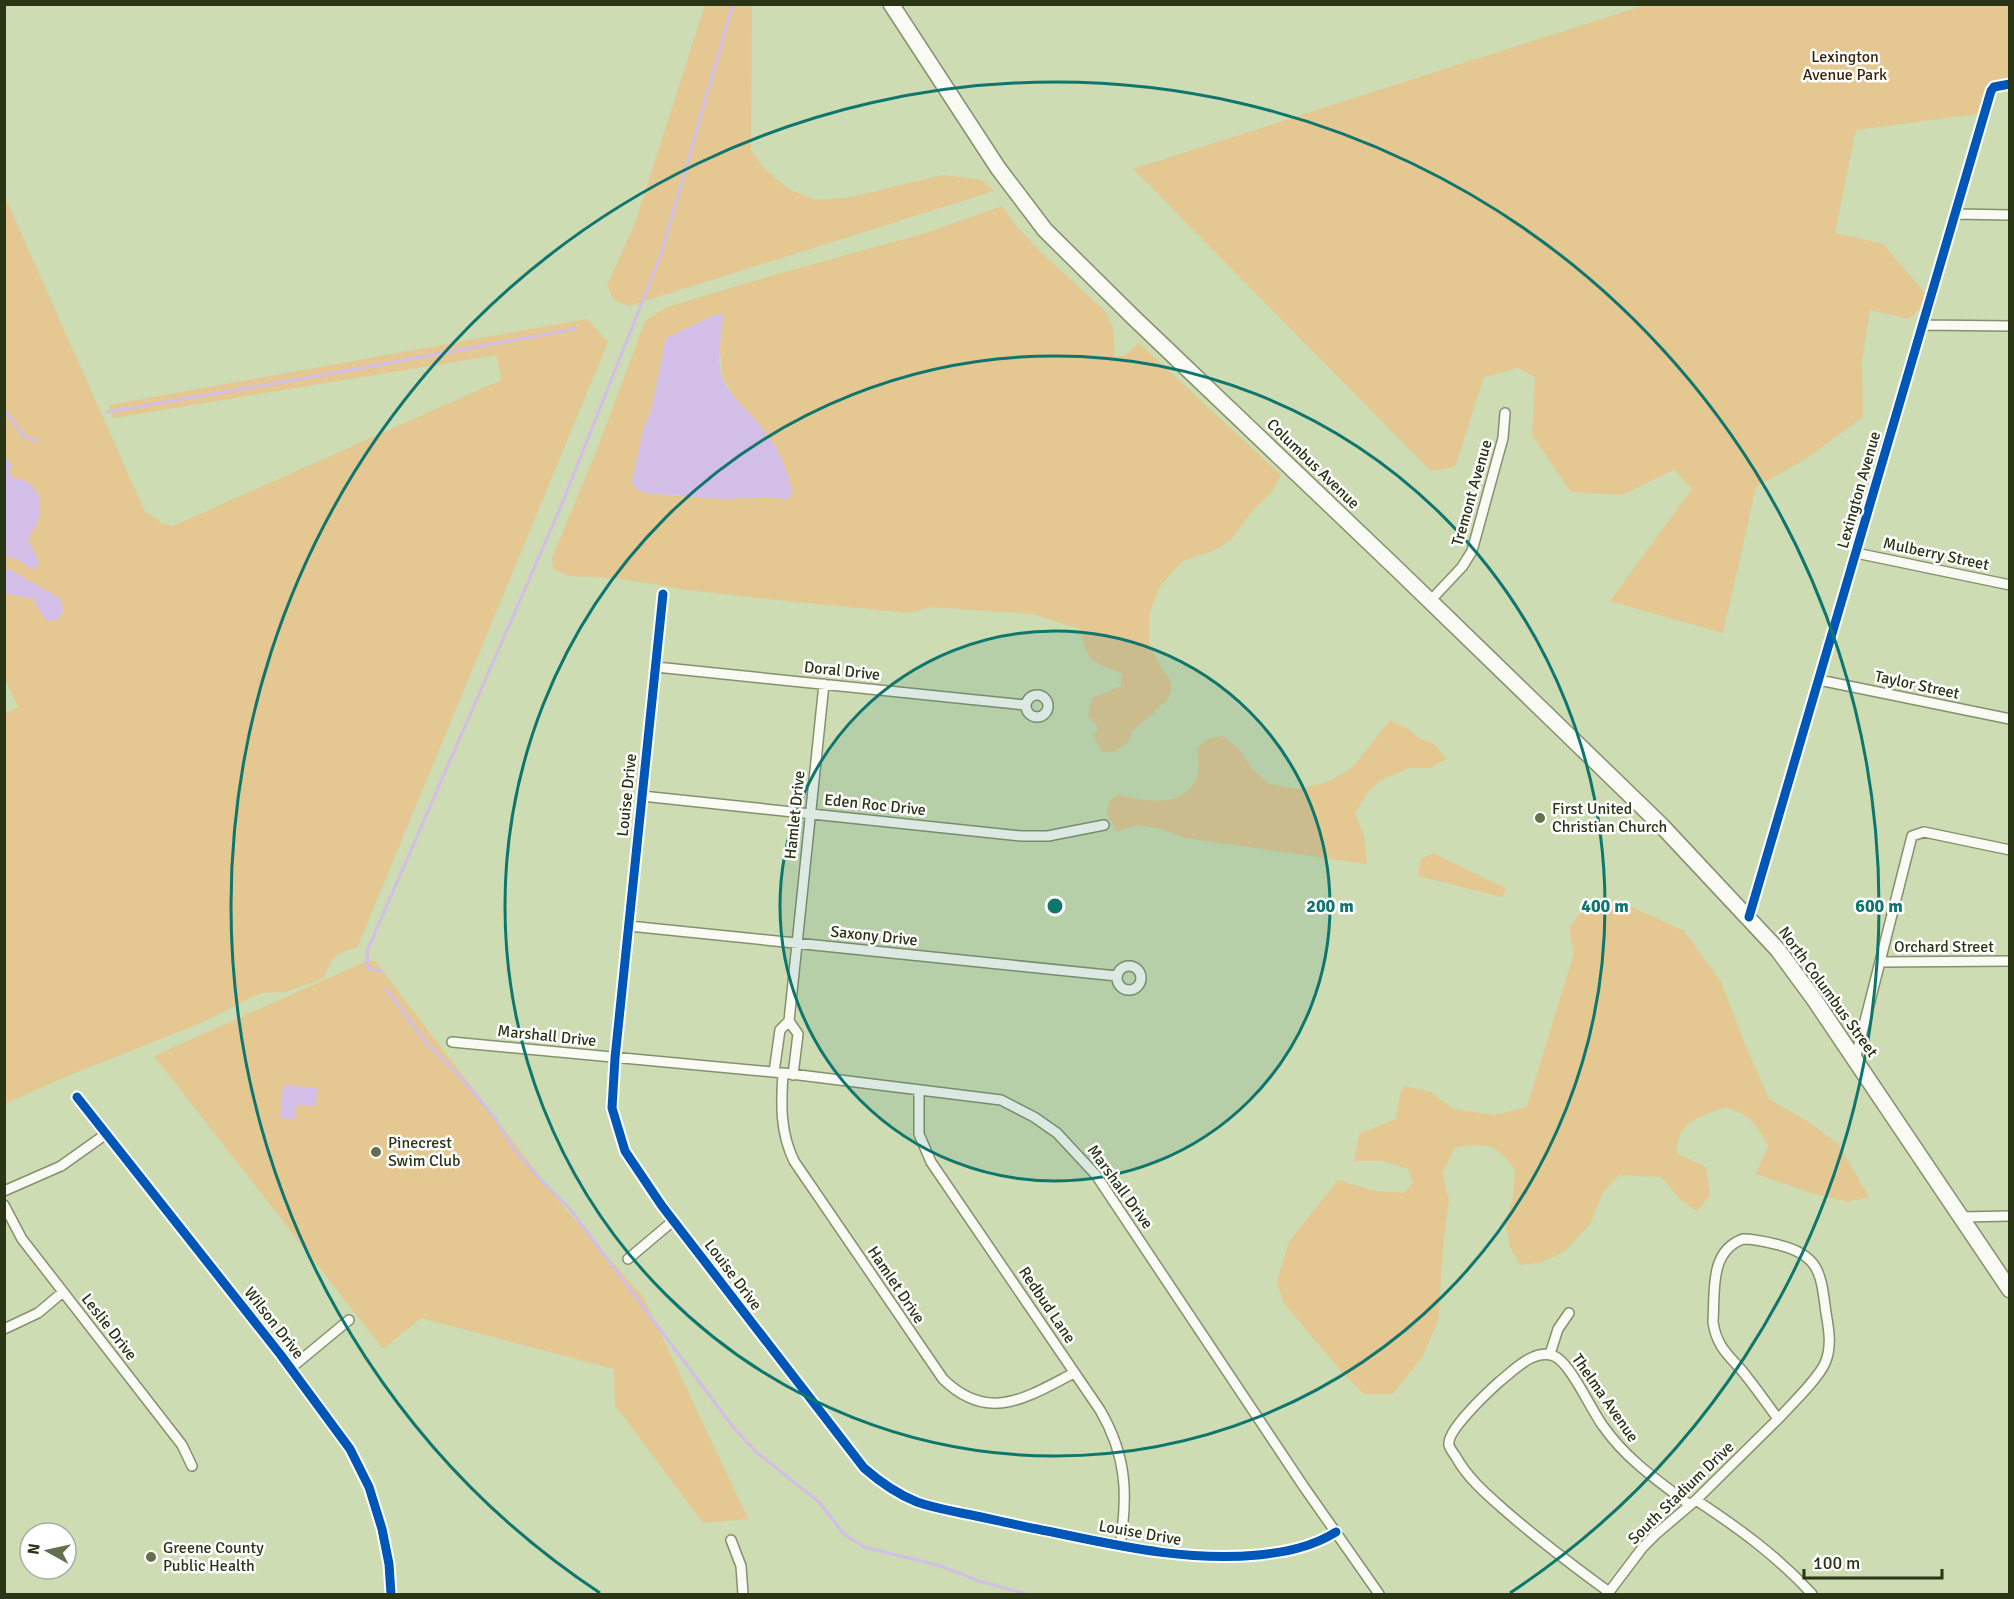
<svg xmlns="http://www.w3.org/2000/svg" width="2014" height="1599" font-family="Signika,sans-serif">
  <rect width="100%" height="100%" fill="#cddcb2"/>
  <!-- green -->
  <path fill="#e4c791" fill-rule="evenodd" d="M 1675,4 L 2009,5 L 2009,86 L 1994,87 L 1984,113 L 1856,130 L 1835,233 L 1883,244 L 1930,299 L 1909,319 L 1870,310 L 1862,360 L 1863,417 L 1804,460 L 1756,487 L 1723,633 L 1610,601 L 1692,489 L 1674,470 L 1622,495 L 1571,492 L 1532,435 L 1535,377 L 1518,368 L 1484,377 L 1455,467 L 1431,471 L 1133,169 L 1645,5 L 1674,6 Z
    M 705,5 L 752,5 L 751,150 L 763,167 L 788,189 L 816,200 L 847,198 L 943,175 L 982,180 L 994,191 L 629,306 L 614,300 L 607,285 L 634,226 Z
    M 4,195 L 146,514 L 149,513 L 161,523 L 173,526 L 501,380 L 497,355 L 113,418 L 109,405 L 587,319 L 608,342 L 357,948 C 335,952 331,958 324,978 L 286,992 L 260,993 L 201,1023 L 62,1078 L 5,1104 L 4,714 L 18,707 L 4,678 Z
    M 1002,206 L 1017,227 L 1043,254 L 1105,311 L 1113,327 L 1115,356 L 1124,356 L 1139,343 L 1281,475 L 1273,491 L 1253,510 L 1231,540 L 1213,551 L 1183,561 L 1160,586 L 1149,615 L 1149,642 L 1161,667 L 1172,682 L 1169,698 L 1132,732 L 1129,742 L 1113,752 L 1103,752 L 1094,738 L 1098,727 L 1088,717 L 1092,698 L 1121,686 L 1122,674 C 1090,659 1090,666 1080,629 L 1033,614 L 931,607 L 910,613 L 787,601 L 688,590 L 616,578 L 570,576 L 553,569 L 552,558 L 598,447 L 645,321 L 667,307 L 774,275 L 926,233 ZM 716,314 L 722,327 L 720,351 L 722,376 L 732,394 L 758,423 L 780,455 L 787,499 L 770,497 L 722,499 L 644,493 L 635,488 L 632,482 L 644,427 L 651,411 L 666,338 Z
    M 1390,720 L 1408,729 L 1418,738 L 1434,744 L 1446,759 L 1431,768 L 1409,768 L 1381,780 L 1368,792 L 1355,813 L 1364,836 L 1367,864 L 1185,838 L 1161,829 L 1137,825 L 1117,832 L 1107,814 L 1109,801 L 1118,795 C 1146,801 1182,810 1197,777 C 1200,770 1198,757 1197,749 L 1206,739 L 1224,736 L 1239,749 L 1252,769 L 1269,784 L 1298,789 L 1327,782 L 1352,768 Z
    M 1433,853 L 1507,889 L 1502,897 L 1418,876 L 1421,859 Z
    M 1623,903 L 1684,931 L 1721,982 L 1744,1042 L 1769,1099 L 1807,1121 L 1838,1144 L 1869,1197 L 1848,1202 L 1811,1193 L 1756,1174 L 1768,1146 C 1756,1123 1750,1115 1725,1107 C 1698,1118 1679,1120 1676,1153 L 1706,1167 L 1710,1195 L 1697,1211 L 1680,1199 L 1661,1177 L 1619,1175 L 1603,1192 L 1590,1224 L 1564,1252 L 1540,1263 L 1520,1265 L 1510,1247 L 1505,1223 L 1513,1197 L 1515,1169 C 1494,1142 1488,1143 1455,1147 L 1442,1173 L 1449,1201 L 1444,1236 L 1438,1322 L 1422,1357 L 1393,1394 L 1364,1394 L 1341,1371 L 1283,1302 L 1277,1281 L 1289,1242 L 1338,1180 L 1375,1191 L 1403,1193 L 1413,1184 L 1408,1169 L 1382,1161 L 1354,1161 L 1360,1133 L 1396,1119 L 1400,1095 L 1404,1086 L 1431,1092 L 1453,1109 L 1495,1115 L 1527,1107 L 1574,953 L 1569,927 L 1587,905 Z
    M 369,960 L 375,961 L 562,1205 L 644,1298 L 748,1519 L 703,1523 L 615,1405 L 614,1369 L 421,1318 L 383,1349 L 154,1056 Z"/>
  <!-- water -->
  <path fill="#d2bee6" d="M 717,314 L 723,316 C 722,335 716,358 722,377 C 727,391 740,403 750,414 C 771,437 789,463 792,495 L 787,500 L 770,497 L 722,499 L 644,493 L 635,488 L 632,482 L 644,427 L 651,411 L 666,338 Z
    M 5,456 L 11,465 L 10,474 L 13,478 C 38,480 45,502 37,523 C 35,529 30,534 28,540 L 39,561 L 37,567 L 31,569 L 19,560 L 6,556 L 5,552 Z
    M 8,569 L 60,598 L 63,610 L 58,620 L 48,621 L 42,615 L 32,597 L 26,598 L 5,593 L 5,570 Z
    M 283,1085 L 317,1088 L 316,1106 L 296,1105 L 295,1119 L 280,1118 Z"/>
  <g fill="none" stroke-linecap="round" stroke-linejoin="round">
    <!-- stream -->
    <path stroke="#d2bee6" stroke-width="3" d="M 4,410 L 25,437 L 37,441
      M 107,412 L 323,375 L 575,329
      M 382,971 L 368,969 L 367,951 L 559,511 L 661,255 L 733,4
      M 386,989 L 426,1042 L 464,1081 L 495,1118 L 513,1148 L 543,1182 L 570,1209 L 733,1427 L 755,1451 L 819,1502 L 844,1534 L 864,1547 L 941,1566 L 979,1581 L 1026,1594"/>
    <!-- street casing -->
    <g stroke="#85906e" stroke-width="12">
      <path id="street" d="M 1955,214 L 2010,215
        M 1923,325 L 2010,326
        M 1856,553 L 2010,585
        M 663,594 L 615,1058 L 612,1108 L 625,1151 L 662,1206 L 864,1468 C 880,1482 897,1494 917,1502 C 931,1507 947,1510 961,1513 C 987,1518 1012,1524 1037,1529 C 1112,1544 1181,1562 1258,1555 C 1286,1552 1312,1547 1336,1532
        M 1430,601 L 1462,567 L 1472,551 L 1503,438 L 1505,413
        M 656,667 L 1025,705
        M 1819,680 L 2010,719
        M1026 706a11 11 0 1 1 22 0a11 11 0 1 1-22 0Z
        M 642,796 L 1021,836 L 1048,836 L 1104,825
        M 1749,917 L 1991,91 L 1994,87 L 2010,84
        M 629,926 L 1117,976
        M 1880,962 L 2010,961
        M1117 978a12 12 0 1 1 24 0a12 12 0 1 1-24 0Z
        M 789,1021 L 798,1034 L 793,1075
        M 452,1042 L 783,1073 L 1001,1100 L 1034,1117 L 1057,1133 L 1096,1175 L 1304,1487 L 1379,1594
        M 1855,1060 L 1912,836 L 1924,832 L 2010,850
        M 774,1072 L 780,1030 L 789,1021 L 824,684
        M 783,1073 C 781,1105 780,1132 794,1161 L 943,1379 C 989,1424 1027,1397 1074,1373
        M 919,1091 L 919,1134 L 931,1162 L 1100,1410 C 1127,1456 1128,1495 1120,1546
        M 77,1097 L 280,1354 L 350,1449 L 369,1487 L 382,1529 L 389,1564 L 391,1594
        M 4,1191 L 61,1166 L 106,1134
        M 4,1205 L 22,1239 L 182,1445 L 192,1466
        M 1961,1217 L 2010,1216
        M 1743,1239 C 1756,1239 1767,1242 1779,1245 C 1821,1255 1821,1276 1826,1313 C 1829,1330 1832,1347 1825,1363 C 1818,1379 1791,1405 1778,1419 C 1768,1405 1758,1391 1747,1377 C 1732,1357 1717,1350 1713,1322 C 1715,1292 1709,1251 1743,1239 Z
        M 628,1259 L 673,1221
        M 4,1329 L 38,1313 L 63,1292
        M 1550,1354 L 1558,1329 L 1569,1313
        M 291,1368 L 349,1320
        M 1696,1500 C 1740,1529 1777,1556 1812,1594
        M 731,1540 L 741,1566 L 743,1594
        M 1609,1592 L 1643,1547 L 1656,1534 L 1696,1500 L 1778,1419
        M 1609,1594 L 1609,1592 C 1572,1565 1536,1538 1501,1507 C 1484,1492 1467,1477 1456,1457 C 1454,1454 1450,1449 1449,1445 C 1446,1431 1488,1392 1499,1382 C 1513,1371 1534,1348 1554,1356 C 1570,1362 1591,1410 1603,1426 C 1626,1459 1658,1481 1690,1505"/>
    </g>
    <!-- primary casing -->
    <g stroke="#85906e" stroke-width="18">
      <path id="primary" d="M 891,4 L 998,168 L 1045,230 L 1132,316 L 1398,570 L 1662,826 L 1778,950 L 1814,999 L 2010,1290"/>
    </g>
    <!-- street -->
    <use href="#street" stroke="#f8faf3" stroke-width="9"/>
    <!-- primary -->
    <use href="#primary" stroke="#f8faf3" stroke-width="15"/>
    <!-- cycleway casing -->
    <g stroke="#fff" stroke-width="13">
      <path id="cycleway" d="M 663,594 L 615,1058 L 612,1108 L 625,1151 L 662,1206 L 864,1468 C 880,1482 897,1494 917,1502 C 931,1507 947,1510 961,1513 C 987,1518 1012,1524 1037,1529 C 1112,1544 1181,1562 1258,1555 C 1286,1552 1312,1547 1336,1532
        M 1749,917 L 1991,91 L 1994,87 L 2010,84
        M 77,1097 L 280,1354 L 350,1449 L 369,1487 L 382,1529 L 389,1564 L 391,1594"/>
    </g>
    <!-- cycleway -->
    <use href="#cycleway" stroke="#0057b8" stroke-width="9"/>
  </g>
  <!-- distance rings -->
  <circle cx="1055" cy="906" r="275" fill="#0f766e" fill-opacity=".12"/>
  <g fill="none" stroke="#0f766e" stroke-width="3">
    <circle cx="1055" cy="906" r="275"/>
    <circle cx="1055" cy="906" r="550"/>
    <path d="M600 1593A824 824 0 1 1 1510 1593"/>
  </g>
  <!-- markers -->
  <g fill="#636f4d" stroke="#fff" stroke-width="2">
    <circle cx="1540" cy="818" r="6"/>
    <circle cx="376" cy="1152" r="6"/>
    <circle cx="151" cy="1557" r="6"/>
  </g>
  <g text-anchor="middle" dominant-baseline="central" stroke-width="5" stroke-linejoin="round" paint-order="stroke">
    <!-- park labels -->
    <g font-size="16" fill="#3e2407" stroke="#fff">
      <text x="1845" y="57">Lexington<tspan x="1845" dy="18">Avenue Park</tspan></text>
    </g>
    <!-- street labels -->
    <g font-size="16" fill="#2a3516" stroke="#fff">
      <text transform="translate(1313 464) rotate(44)">Columbus Avenue</text>
      <text transform="translate(1859 490) rotate(-74)">Lexington Avenue</text>
      <text transform="translate(1472 493) rotate(-74)">Tremont Avenue</text>
      <text transform="translate(1936 554) rotate(12)">Mulberry Street</text>
      <text transform="translate(842 671) rotate(6)">Doral Drive</text>
      <text transform="translate(1917 685) rotate(12)">Taylor Street</text>
      <text transform="translate(627 795) rotate(-84)">Louise Drive</text>
      <text transform="translate(875 805) rotate(6)">Eden Roc Drive</text>
      <text transform="translate(795 815) rotate(-84)">Hamlet Drive</text>
      <text transform="translate(874 936) rotate(6)">Saxony Drive</text>
      <text x="1944" y="947">Orchard Street</text>
      <text transform="translate(1828 992) rotate(54)">North Columbus Street</text>
      <text transform="translate(547 1036) rotate(6)">Marshall Drive</text>
      <text transform="translate(1120 1187) rotate(54)">Marshall Drive</text>
      <text transform="translate(733 1275) rotate(53)">Louise Drive</text>
      <text transform="translate(896 1285) rotate(56)">Hamlet Drive</text>
      <text transform="translate(1047 1305) rotate(56)">Redbud Lane</text>
      <text transform="translate(274 1323) rotate(52)">Wilson Drive</text>
      <text transform="translate(109 1327) rotate(52)">Leslie Drive</text>
      <text transform="translate(1605 1398) rotate(55)">Thelma Avenue</text>
      <text transform="translate(1681 1493) rotate(-44)">South Stadium Drive</text>
      <text transform="translate(1140 1533) rotate(10)">Louise Drive</text>
    </g>
    <!-- poi labels -->
    <g font-size="16" fill="#2a3516" stroke="#fff" text-anchor="start">
      <text x="1552" y="809">First United<tspan x="1552" dy="18">Christian Church</tspan></text>
      <text x="388" y="1143">Pinecrest<tspan x="388" dy="18">Swim Club</tspan></text>
      <text x="163" y="1548">Greene County<tspan x="163" dy="18">Public Health</tspan></text>
    </g>
  </g>
  <circle cx="1055" cy="906" r="9" fill="#0f766e" stroke="#fff" stroke-width="3"/>
  <g font-size="18" text-anchor="middle" font-weight="bold" fill="#0f766e" stroke="#fff" stroke-width="5" stroke-linejoin="round" paint-order="stroke">
    <text x="1330" y="912">200 m</text>
    <text x="1605" y="912">400 m</text>
    <text x="1879" y="912">600 m</text>
  </g>
  <!-- border -->
  <rect width="2014" height="1599" fill="none" stroke="#2a3516" stroke-width="12"/>
  <!-- north arrow -->
  <g transform="translate(48 1551) rotate(278)"><circle r="28" fill="#ffffff" stroke="#aaaea2" stroke-width="1.5"/>
  <path d="M0-4.5L10 22L0 15L-10 22Z" fill="#636f4d"/>
  <text y="-9" font-size="16" font-weight="bold" text-anchor="middle" fill="#2a3516">N</text>
  </g>
  <!-- scale -->
  <path d="M1804 1569v9h138v-9" fill="none" stroke="#2a3516" stroke-width="3"/>
  <text x="1813" y="1569" font-size="18" fill="#2a3516" stroke="#ffffff" stroke-width="4.5" paint-order="stroke">100 m</text>
</svg>
